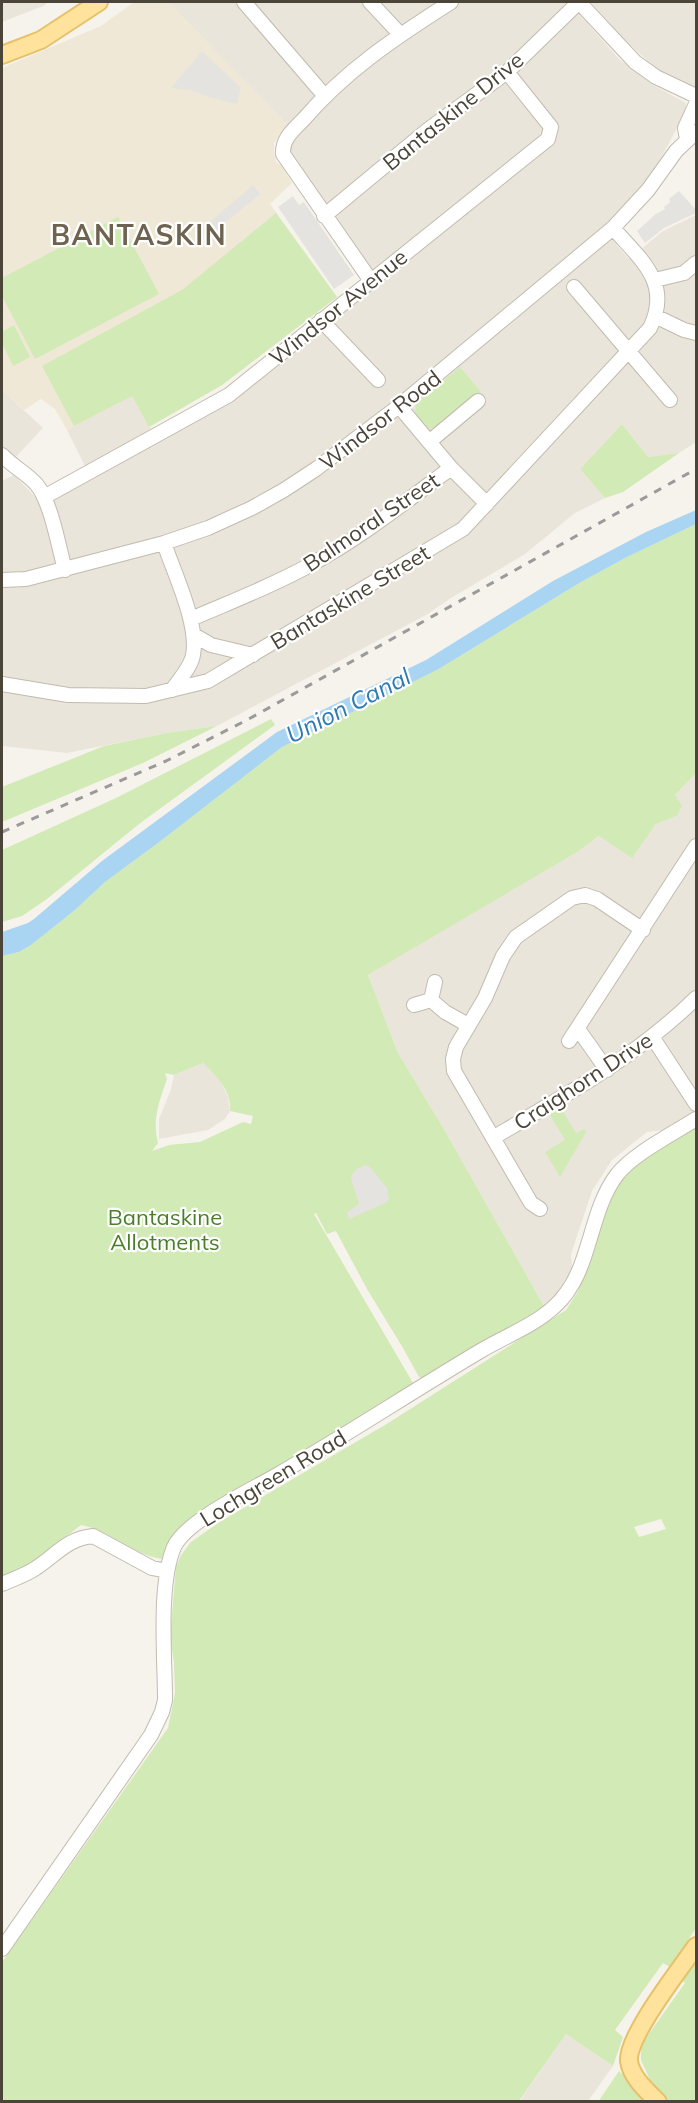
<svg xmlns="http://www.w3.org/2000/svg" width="698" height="2103" font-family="Mulish,sans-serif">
  <rect width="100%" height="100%" fill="#f6f3ec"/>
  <!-- residential -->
  <path fill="#eae5da" d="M 2,2 L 49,2 L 43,6 L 2,22 Z
    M 167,2 L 568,2 L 620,60 L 653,85 L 686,103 L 686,111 L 654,171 L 637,194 L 603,229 L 629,259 L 663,231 L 696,215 L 696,442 L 679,453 L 648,457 L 622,424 L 580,469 L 605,498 L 575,513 L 525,554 L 451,598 L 426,615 L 217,726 L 166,733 L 67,753 L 3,746 L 2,753 L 2,481 L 14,475 L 41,503 L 90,476 L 67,430 L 132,395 L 158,442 L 232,401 L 317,334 L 379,282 L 290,154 L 290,145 L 296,138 L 288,126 Z
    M 591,2 L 696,2 L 696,87 L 655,68 L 620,35 Z
    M 2,390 L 43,428 L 14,459 L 2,448 Z
    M 696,773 L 696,1110 L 665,1130 L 647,1132 L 612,1160 L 592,1191 L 571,1254 L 572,1268 L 558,1292 L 544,1306 L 445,1131 L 398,1053 L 368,975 L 574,853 L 600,836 L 632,857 L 656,824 L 677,816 L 675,795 Z
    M 203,1063 L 220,1080 L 228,1097 L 230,1111 L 225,1119 L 208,1130 L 159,1139 L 159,1119 L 171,1089 L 174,1075 Z
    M 566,2034 L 613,2066 L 588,2101 L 519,2102 Z"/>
  <!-- education -->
  <path fill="#efe8d6" d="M 134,2 L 169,2 L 288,126 L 274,143 L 274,152 L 276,162 L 281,165 L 292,183 L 270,204 L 337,297 L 222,385 L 149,427 L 132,396 L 67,430 L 55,409 L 41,399 L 24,410 L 2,390 L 2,68 L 101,26 Z"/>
  <!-- green -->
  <path fill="#d2eab5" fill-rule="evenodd" d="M 276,213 L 337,297 L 222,385 L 149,427 L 132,396 L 74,426 L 42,366 L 182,290 Z
    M 118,217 L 159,294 L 35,359 L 2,296 L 2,278 Z
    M 14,325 L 30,357 L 13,366 L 2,343 L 2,332 Z
    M 460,367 L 481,392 L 439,427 L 427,429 L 415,414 L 416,404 Z
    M 622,424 L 648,457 L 679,453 L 623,492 L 605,498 L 580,469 Z
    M 696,524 L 696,773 L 675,795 L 682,806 L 677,816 L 656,824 L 632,858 L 599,836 L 577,852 L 368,975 L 398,1053 L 445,1131 L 544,1306 L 457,1362 L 425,1379 L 419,1377 L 403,1348 L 367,1289 L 336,1231 L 327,1234 L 316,1213 L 314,1214 L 413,1383 L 411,1391 L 207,1512 L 167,1551 L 162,1559 C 131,1554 110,1530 81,1525 L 33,1562 L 2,1581 L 2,956 L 19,952 L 31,945 L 75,910 L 105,882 L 158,843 L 282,747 L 437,670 L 581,582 L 627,557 ZM 203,1063 C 216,1076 232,1091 230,1111 L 253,1116 L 251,1124 L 243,1122 L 200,1142 L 169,1145 L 152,1151 L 158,1143 C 152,1119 159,1102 167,1079 L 165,1073 L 174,1075 Z
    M 271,719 L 275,725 L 139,824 L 47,899 L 22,916 L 2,922 L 2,850 L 116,798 Z
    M 217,726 L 143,763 L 2,822 L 2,787 L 104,746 L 166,733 Z
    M 559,1105 L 576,1133 L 584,1129 L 586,1132 L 560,1177 L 545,1152 L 565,1140 L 548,1112 Z
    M 696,1125 L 696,1928 L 670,1967 L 663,1963 L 615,2030 L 623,2037 L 613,2066 L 566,2034 L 519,2101 L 2,2102 L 2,1962 L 168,1728 L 175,1693 L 174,1662 L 170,1638 L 176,1567 L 181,1555 L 191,1542 L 218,1523 L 385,1425 L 566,1310 L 577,1293 L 592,1258 L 601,1219 L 609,1195 L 630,1167 ZM 661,1519 L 666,1529 L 639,1537 L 634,1527 Z
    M 696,1959 L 696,2101 L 669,2101 L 650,2080 L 641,2060 L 641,2045 L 685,1983 L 682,1980 Z
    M 619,2071 L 650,2101 L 598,2102 Z"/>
  <!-- parking -->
  <path fill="#e5e3e0" d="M 202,51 L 241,88 L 237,104 L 208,97 L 190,90 L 171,88 Z
    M 253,185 L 260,194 L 220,227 L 221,234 L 211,244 L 201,232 L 203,228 Z
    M 679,191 L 696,210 L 696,213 L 664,228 L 645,243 L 637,231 L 656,214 L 665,209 L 664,207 L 670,202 L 669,199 Z
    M 293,196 L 299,205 L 304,202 L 354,275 L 334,289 L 278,207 Z
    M 365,1165 L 370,1167 L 387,1188 L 389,1200 L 385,1203 L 349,1219 L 347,1212 L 355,1207 L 359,1203 L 351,1179 L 352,1174 L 358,1168 Z"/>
  <!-- water -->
  <path fill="#a9d4f2" d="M 696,510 L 696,524 L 627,557 L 581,582 L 437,670 L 282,747 L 158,843 L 105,882 L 75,910 L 31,945 L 19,952 L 2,956 L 2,932 L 28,923 L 34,919 L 102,861 L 277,732 L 426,660 L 553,581 L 646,532 Z"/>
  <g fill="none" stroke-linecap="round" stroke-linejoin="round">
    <!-- minor casing -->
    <g stroke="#c2bbae" stroke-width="16">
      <path id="minor" d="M 244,2 L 324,95
        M 370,2 L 400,34
        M 579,2 L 635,62 L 656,77 L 696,96
        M 687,139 L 685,128 L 696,104
        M 324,216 L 429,129 L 507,72 L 579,2
        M 655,280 L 684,273 L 696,263
        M 371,281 L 283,154 C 282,139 293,130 303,120 C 346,70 396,37 451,2
        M 574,287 L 670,400
        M 655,316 L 684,330 L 696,333
        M 321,320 L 378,380
        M 399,406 L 451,468 L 487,504
        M 429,442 L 478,401
        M 2,455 C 12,466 28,474 37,485 C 51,502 59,548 65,570
        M 44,497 L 229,395 L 548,139 L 551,127 L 507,72
        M 164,543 C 174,573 199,624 193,655 C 191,667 179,680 172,690
        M 2,580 L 26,579 L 164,543 L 208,528 L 252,508 L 284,490 L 316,469 L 399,406 L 613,228 L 648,190 L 676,151 L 696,132
        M 191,619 C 230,602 270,587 308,566 C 359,539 405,502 451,468
        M 194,635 L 211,645 L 253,655
        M 2,684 L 68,695 L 146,696 L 208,681 L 463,529 L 650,328 C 672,283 641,260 613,228
        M 431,1000 L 445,1012 L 468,1025
        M 414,1005 L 431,1000 L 435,982
        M 578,1029 L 607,1070
        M 653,1038 L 696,1104
        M 569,1041 L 696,846
        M 494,1137 C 565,1096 637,1056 696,998
        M 540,1209 L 531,1203 L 454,1071 L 453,1059 L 456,1047 L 485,998 L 503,956 L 516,937 L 572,898 L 585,895 L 597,899 L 643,930
        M 2,1584 C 13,1579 26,1575 36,1568 C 56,1555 68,1538 93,1536 L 152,1568 L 167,1571
        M 2,1949 L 151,1735 L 162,1712 L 165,1700 C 165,1657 158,1585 174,1547 C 186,1521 251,1490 277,1475 C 346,1435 413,1391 482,1350 C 506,1336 535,1325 555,1306 C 592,1272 587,1216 616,1176 C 631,1155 674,1133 696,1119"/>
    </g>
    <!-- major casing -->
    <g stroke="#e6c16a" stroke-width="20">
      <path id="major" d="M 2,55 L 41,40 L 99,2
        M 658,2102 C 647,2091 631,2077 629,2061 C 627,2036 681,1968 696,1946"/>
    </g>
    <!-- minor -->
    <use href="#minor" stroke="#fff" stroke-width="14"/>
    <!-- major -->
    <use href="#major" stroke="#ffe39c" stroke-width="16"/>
    <!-- rail -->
    <path stroke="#9a9a9a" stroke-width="3" stroke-dasharray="8 8" stroke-linecap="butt" d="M 2,832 L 166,761 L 247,720 L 696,469"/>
  </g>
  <g text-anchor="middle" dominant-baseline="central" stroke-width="4.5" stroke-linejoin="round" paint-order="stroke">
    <!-- street labels -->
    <g font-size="22" fill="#4b4439" stroke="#fff">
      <text transform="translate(453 111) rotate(-39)">Bantaskine Drive</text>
      <text transform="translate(338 307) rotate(-39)">Windsor Avenue</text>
      <text transform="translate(380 420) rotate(-38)">Windsor Road</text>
      <text transform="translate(371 522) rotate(-34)">Balmoral Street</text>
      <text transform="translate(350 597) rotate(-31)">Bantaskine Street</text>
      <text transform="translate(583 1081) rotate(-33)">Craighorn Drive</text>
      <text transform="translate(273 1478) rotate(-31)">Lochgreen Road</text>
    </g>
    <!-- park labels -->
    <g font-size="22" fill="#4a7f2a" stroke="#fff">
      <text x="165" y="1217">Bantaskine<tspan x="165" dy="25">Allotments</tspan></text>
    </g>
    <!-- water labels -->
    <g font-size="24" font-style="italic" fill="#2e7ab2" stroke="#fff">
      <text transform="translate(348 705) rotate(-27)">Union Canal</text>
    </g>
    <!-- district labels -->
    <g font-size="28" font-weight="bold" letter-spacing="1.5" fill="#6e6250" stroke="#fff">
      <text x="139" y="234">BANTASKIN</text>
    </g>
  </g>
  <!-- border -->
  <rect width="698" height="2103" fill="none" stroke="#4b4439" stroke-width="6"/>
</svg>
